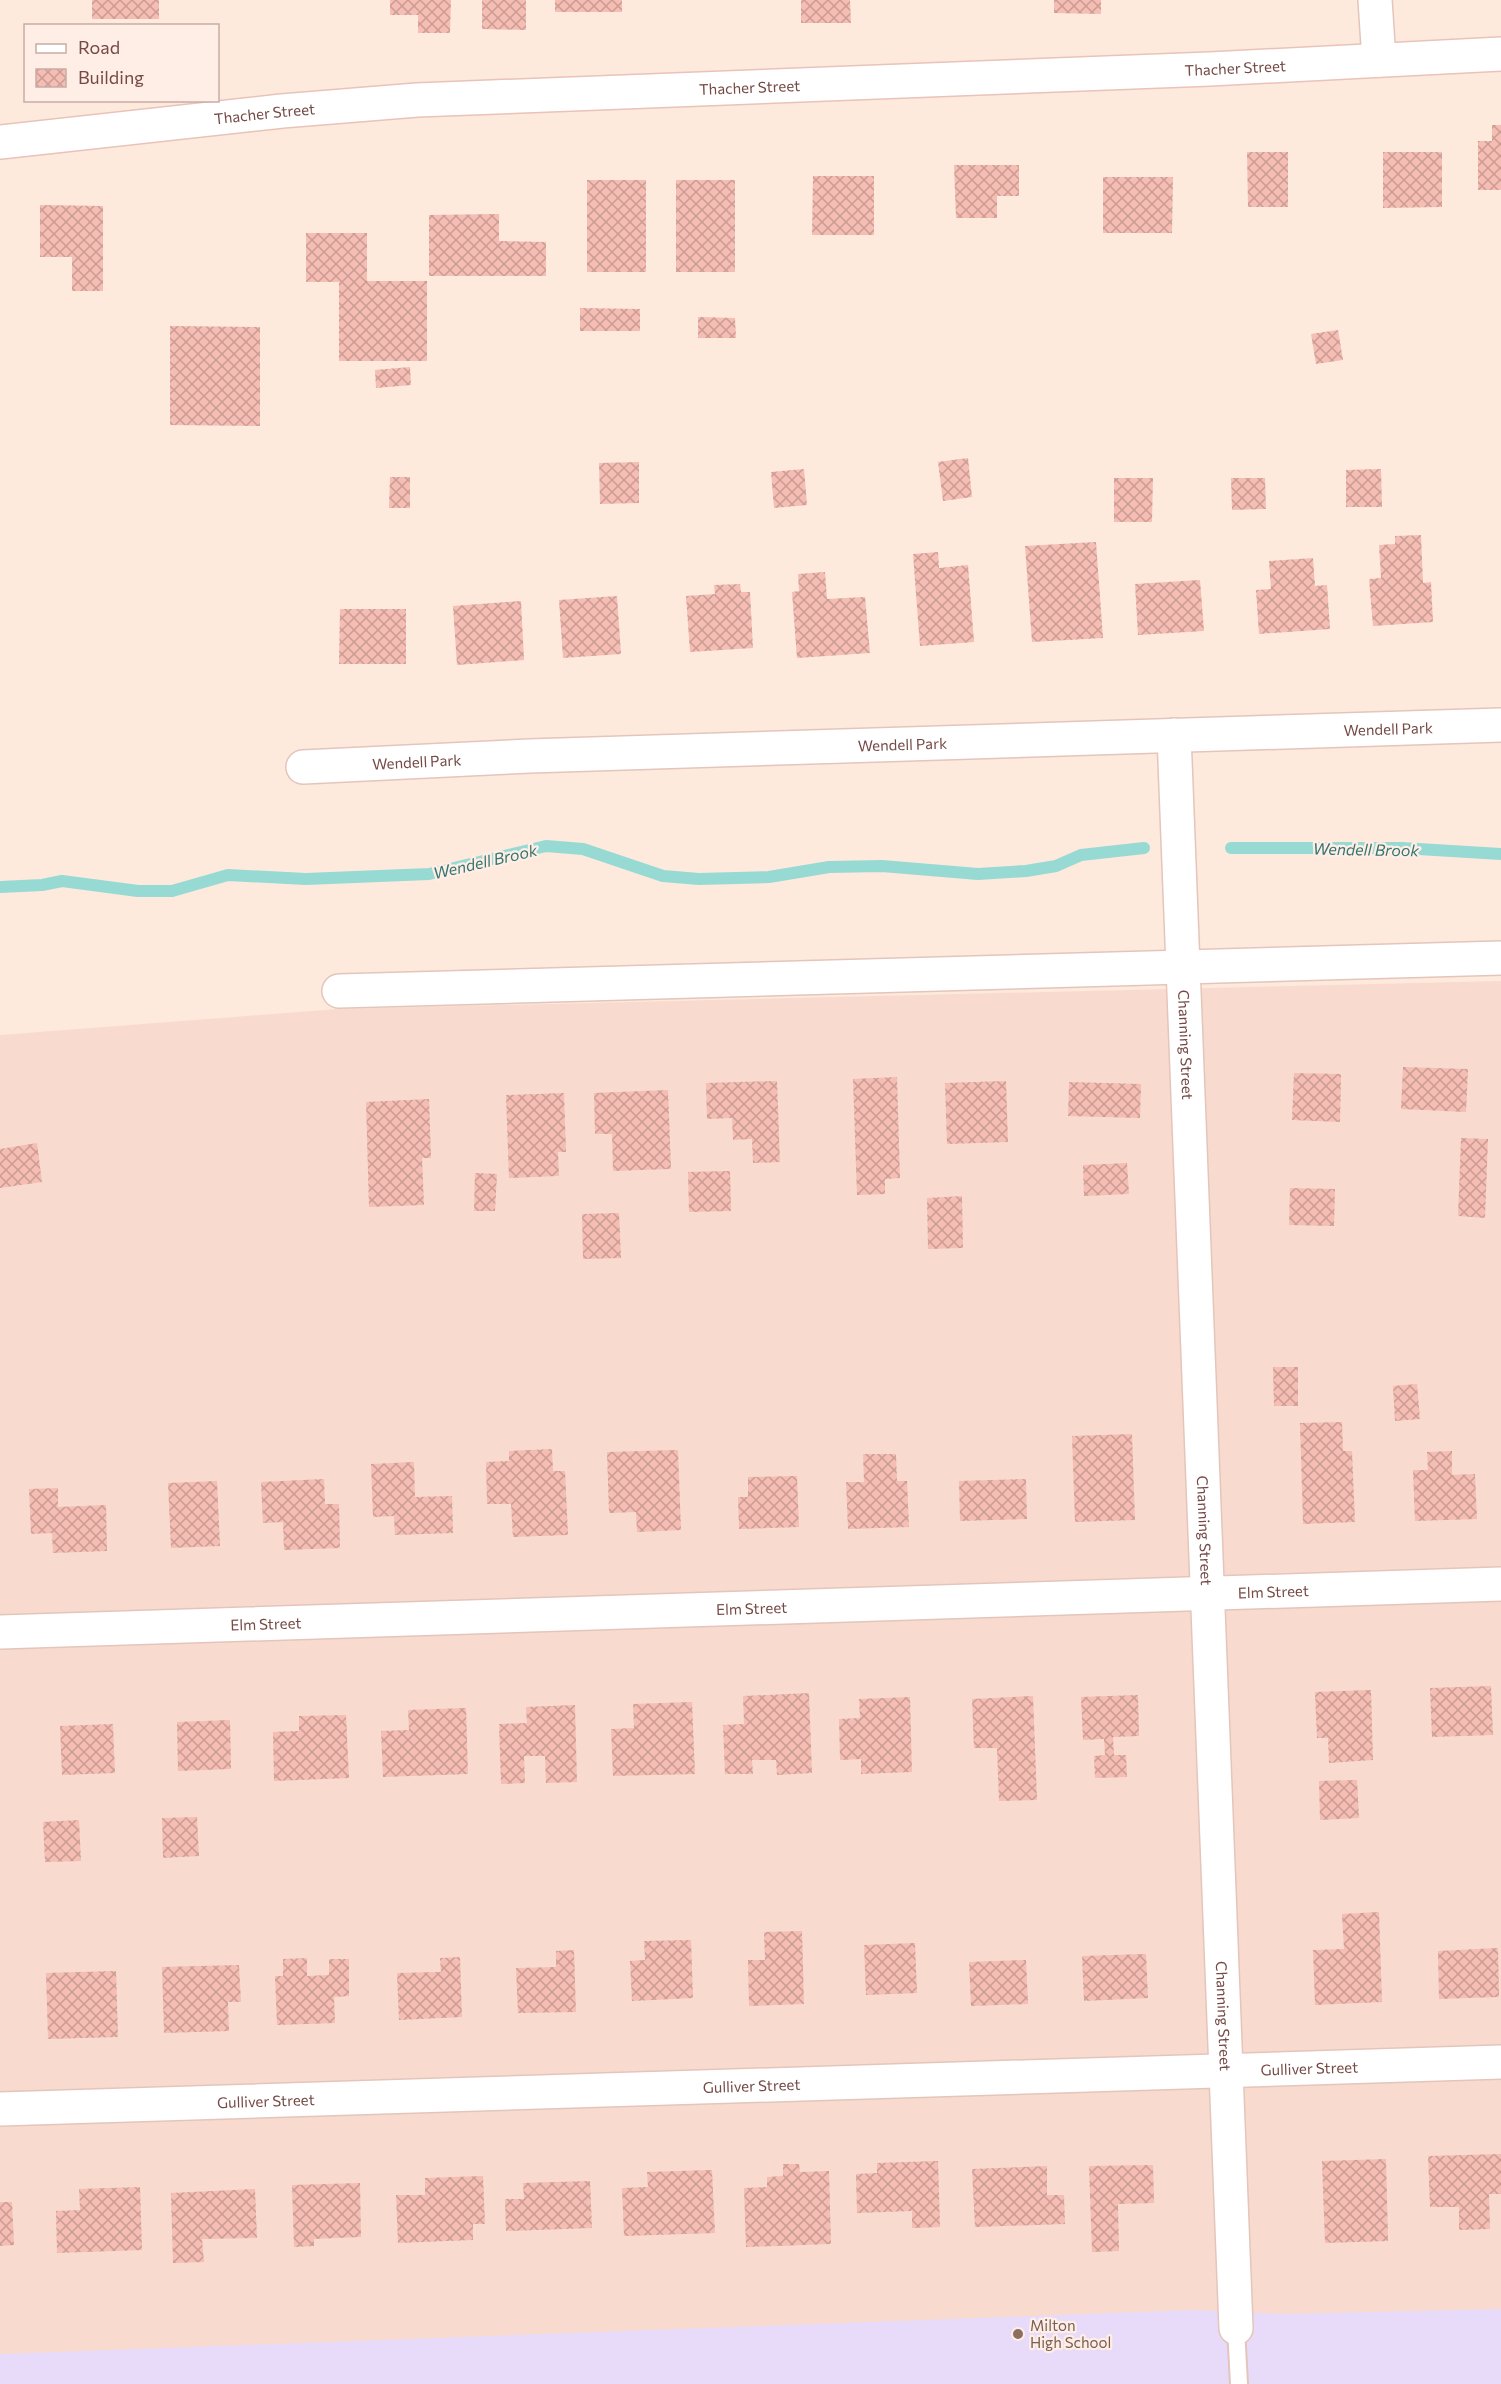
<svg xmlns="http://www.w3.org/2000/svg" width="1501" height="2384" font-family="Commissioner,sans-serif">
  <defs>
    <pattern id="building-cross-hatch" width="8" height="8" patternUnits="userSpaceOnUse" patternTransform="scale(1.5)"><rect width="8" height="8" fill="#f5bdb3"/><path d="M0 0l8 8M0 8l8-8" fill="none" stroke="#cb9c93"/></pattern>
  </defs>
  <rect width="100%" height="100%" fill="#fee9dd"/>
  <!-- residential -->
  <path fill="#f8dbce" d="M 1501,981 L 1501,2312 L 0,2356 L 0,1035 L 337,1009 Z"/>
  <!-- education -->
  <path fill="#e7dbf9" d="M 1501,2309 L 1501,2384 L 0,2384 L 0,2354 L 1193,2310 L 1282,2314 Z"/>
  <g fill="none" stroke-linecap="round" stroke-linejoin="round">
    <!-- stream -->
    <path stroke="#97dad4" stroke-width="12" d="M 1231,848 L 1402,848 L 1501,854
      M 0,887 L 42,885 L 62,881 L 138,891 L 172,891 L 228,875 L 306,879 L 429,874 L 546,846 L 583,849 L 663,876 L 699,879 L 769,877 L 829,867 L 882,866 L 978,874 L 1026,871 L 1056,866 L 1081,855 L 1144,848"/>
  </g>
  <!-- building -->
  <path fill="url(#building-cross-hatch)" d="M 92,0 L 159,0 L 159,19 L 92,19 Z
    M 390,0 L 451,0 L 450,33 L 418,33 L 418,15 L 390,15 Z
    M 482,0 L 526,0 L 526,30 L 482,29 Z
    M 555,0 L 622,0 L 622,12 L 555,12 Z
    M 801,0 L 850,0 L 851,23 L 801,23 Z
    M 1054,0 L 1101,0 L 1101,14 L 1054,13 Z
    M 1492,125 L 1501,125 L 1501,190 L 1478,190 L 1478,141 L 1492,141 Z
    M 1247,152 L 1288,152 L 1288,207 L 1248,207 Z
    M 1383,152 L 1442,152 L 1442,207 L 1383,208 Z
    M 954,165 L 1019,165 L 1019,196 L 997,196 L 997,218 L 956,218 Z
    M 813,176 L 874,176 L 874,235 L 812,235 Z
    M 1103,177 L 1173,177 L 1172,233 L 1103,233 Z
    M 587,180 L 646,180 L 646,272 L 587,272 Z
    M 676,180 L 735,180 L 735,272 L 676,272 Z
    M 40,205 L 103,206 L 103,291 L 72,291 L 72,257 L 40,257 Z
    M 499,214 L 499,241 L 546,242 L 546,276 L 429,276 L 429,215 Z
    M 306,233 L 367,233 L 367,281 L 427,281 L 427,361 L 339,361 L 339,282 L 306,282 Z
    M 580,308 L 640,309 L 640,331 L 580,331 Z
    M 698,317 L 735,318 L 736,338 L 698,338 Z
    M 170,326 L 260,327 L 260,426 L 170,425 Z
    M 1338,330 L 1343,360 L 1316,364 L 1311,334 Z
    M 410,367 L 411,385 L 376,388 L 375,370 Z
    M 968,458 L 972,497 L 943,501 L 938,462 Z
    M 639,462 L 639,503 L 600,504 L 599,463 Z
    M 804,469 L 807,505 L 774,508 L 771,472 Z
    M 1381,469 L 1382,507 L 1346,507 L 1346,470 Z
    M 390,477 L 410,477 L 410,508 L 389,508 Z
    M 1114,478 L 1153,478 L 1152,522 L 1114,522 Z
    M 1231,478 L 1265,478 L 1266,509 L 1232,510 Z
    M 1421,535 L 1423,583 L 1431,582 L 1433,622 L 1373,626 L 1369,579 L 1381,578 L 1379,545 L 1395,544 L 1395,536 Z
    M 1096,542 L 1103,638 L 1032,642 L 1025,546 Z
    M 938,552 L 939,568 L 968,565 L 974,642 L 920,646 L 913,554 Z
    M 1313,558 L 1315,586 L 1327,585 L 1330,629 L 1259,634 L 1256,590 L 1271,589 L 1269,561 Z
    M 825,572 L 827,599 L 865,597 L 870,653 L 797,658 L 792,592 L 799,591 L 798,574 Z
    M 1200,580 L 1204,631 L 1138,635 L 1135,584 Z
    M 740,584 L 741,592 L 750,592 L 753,648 L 690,652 L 686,596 L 715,594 L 714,585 Z
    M 617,596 L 621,654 L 563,658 L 559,600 Z
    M 521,601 L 524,660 L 457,665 L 453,606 Z
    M 340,609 L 406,609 L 406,664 L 339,664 Z
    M 1403,1067 L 1468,1069 L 1466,1112 L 1401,1109 Z
    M 1294,1073 L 1341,1074 L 1340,1122 L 1292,1120 Z
    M 897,1077 L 900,1178 L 885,1179 L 885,1194 L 857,1195 L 853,1079 Z
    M 777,1081 L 780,1162 L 753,1163 L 752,1139 L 733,1140 L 732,1118 L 707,1119 L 706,1083 Z
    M 1006,1081 L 1008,1142 L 947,1144 L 945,1083 Z
    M 1069,1082 L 1141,1084 L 1140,1118 L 1068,1116 Z
    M 668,1090 L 671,1169 L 613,1171 L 612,1134 L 595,1134 L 594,1093 Z
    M 564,1093 L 566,1152 L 558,1152 L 559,1176 L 509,1178 L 506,1095 Z
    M 429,1099 L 431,1158 L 422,1158 L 424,1205 L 369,1207 L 366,1102 Z
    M 1461,1138 L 1488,1139 L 1485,1218 L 1458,1216 Z
    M 37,1143 L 42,1182 L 0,1188 L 0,1149 Z
    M 1127,1163 L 1129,1194 L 1084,1196 L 1083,1165 Z
    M 730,1171 L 731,1211 L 689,1212 L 688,1172 Z
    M 475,1173 L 497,1174 L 495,1211 L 474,1211 Z
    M 1290,1188 L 1335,1189 L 1334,1226 L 1289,1225 Z
    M 962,1196 L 963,1248 L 928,1249 L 927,1198 Z
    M 619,1213 L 621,1258 L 583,1259 L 582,1214 Z
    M 1273,1367 L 1298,1367 L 1298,1406 L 1274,1406 Z
    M 1417,1384 L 1420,1419 L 1395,1421 L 1393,1386 Z
    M 1342,1422 L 1343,1451 L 1352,1451 L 1355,1522 L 1303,1524 L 1300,1423 Z
    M 1132,1434 L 1135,1520 L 1075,1522 L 1072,1436 Z
    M 552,1449 L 553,1471 L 565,1471 L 568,1535 L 513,1537 L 511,1504 L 487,1504 L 486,1462 L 509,1461 L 509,1451 Z
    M 678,1450 L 681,1530 L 637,1532 L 636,1512 L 609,1513 L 607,1452 Z
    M 1452,1451 L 1452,1475 L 1475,1474 L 1477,1519 L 1415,1521 L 1413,1470 L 1428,1470 L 1427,1452 Z
    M 863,1454 L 896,1454 L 897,1481 L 907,1481 L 909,1527 L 848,1529 L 846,1482 L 864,1482 Z
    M 414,1462 L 415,1497 L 452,1496 L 453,1533 L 395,1535 L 394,1516 L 373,1517 L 371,1464 Z
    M 797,1476 L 799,1527 L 739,1529 L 738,1497 L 748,1497 L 748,1477 Z
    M 324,1479 L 325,1504 L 339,1504 L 340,1548 L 284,1550 L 283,1522 L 263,1523 L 261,1482 Z
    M 1026,1479 L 1027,1519 L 960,1521 L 959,1481 Z
    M 217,1481 L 220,1546 L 171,1548 L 168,1483 Z
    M 58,1488 L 58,1507 L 106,1505 L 107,1551 L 53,1553 L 52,1533 L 31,1534 L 29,1489 Z
    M 1491,1686 L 1493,1735 L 1432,1737 L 1430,1688 Z
    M 1371,1690 L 1373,1760 L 1329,1763 L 1328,1738 L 1317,1738 L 1315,1692 Z
    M 809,1693 L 812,1773 L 777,1775 L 776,1760 L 752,1760 L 753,1774 L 725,1774 L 723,1725 L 744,1724 L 743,1696 Z
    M 1138,1695 L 1139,1736 L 1113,1737 L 1114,1755 L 1126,1755 L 1127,1777 L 1095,1778 L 1094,1756 L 1105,1755 L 1104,1739 L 1083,1740 L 1081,1697 Z
    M 1033,1696 L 1037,1800 L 999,1801 L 997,1748 L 974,1748 L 972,1699 Z
    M 910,1697 L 912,1772 L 861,1774 L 861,1759 L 840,1760 L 839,1719 L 860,1718 L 859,1699 Z
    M 692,1702 L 695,1774 L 613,1776 L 611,1729 L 634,1728 L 633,1704 Z
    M 575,1705 L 577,1782 L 546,1783 L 545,1756 L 524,1756 L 525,1783 L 501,1784 L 499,1724 L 527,1723 L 526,1707 Z
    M 466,1708 L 468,1774 L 383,1777 L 381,1731 L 409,1730 L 408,1710 Z
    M 346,1715 L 349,1778 L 274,1781 L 273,1732 L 299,1731 L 299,1716 Z
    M 230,1720 L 231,1769 L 178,1771 L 177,1722 Z
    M 113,1724 L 115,1773 L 62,1775 L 60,1726 Z
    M 1357,1780 L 1359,1818 L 1320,1820 L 1319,1781 Z
    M 197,1817 L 199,1856 L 163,1858 L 162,1818 Z
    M 79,1820 L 81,1861 L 45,1862 L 43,1822 Z
    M 1379,1912 L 1382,2002 L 1315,2005 L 1313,1950 L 1344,1949 L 1342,1914 Z
    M 802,1931 L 804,2004 L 749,2006 L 748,1960 L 765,1960 L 764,1932 Z
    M 691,1940 L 693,1998 L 632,2001 L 630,1961 L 645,1960 L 644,1941 Z
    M 915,1943 L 917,1993 L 866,1995 L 864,1945 Z
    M 1498,1948 L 1499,1997 L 1439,1999 L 1438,1951 Z
    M 574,1950 L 576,2012 L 518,2013 L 516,1968 L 556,1967 L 556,1951 Z
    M 1146,1954 L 1148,1998 L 1084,2001 L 1082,1956 Z
    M 460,1957 L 462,2017 L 399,2020 L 397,1973 L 441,1972 L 440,1958 Z
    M 307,1958 L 307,1976 L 329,1975 L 329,1959 L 349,1959 L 349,1996 L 334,1997 L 335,2023 L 277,2025 L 275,1976 L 283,1976 L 283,1959 Z
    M 1026,1960 L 1028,2004 L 971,2006 L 969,1962 Z
    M 239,1965 L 241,2002 L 228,2002 L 229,2031 L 164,2033 L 162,1967 Z
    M 116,1971 L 118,2037 L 48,2039 L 46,1973 Z
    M 1501,2154 L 1501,2194 L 1489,2194 L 1490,2229 L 1459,2230 L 1459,2207 L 1430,2207 L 1428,2156 Z
    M 1386,2159 L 1388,2241 L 1325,2243 L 1322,2161 Z
    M 938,2161 L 940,2227 L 912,2228 L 912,2211 L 857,2213 L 856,2174 L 877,2173 L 877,2163 Z
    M 783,2164 L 799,2164 L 800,2172 L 829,2171 L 831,2244 L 746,2247 L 744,2188 L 767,2187 L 767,2177 L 783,2176 Z
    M 1153,2165 L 1154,2203 L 1118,2204 L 1119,2251 L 1092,2252 L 1089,2166 Z
    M 1047,2166 L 1047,2195 L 1064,2195 L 1065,2224 L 975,2227 L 972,2169 Z
    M 712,2170 L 715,2233 L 624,2236 L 622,2188 L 648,2187 L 647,2172 Z
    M 483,2176 L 485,2224 L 473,2224 L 473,2240 L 398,2243 L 396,2195 L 425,2195 L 425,2178 Z
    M 590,2181 L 592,2228 L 506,2231 L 505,2199 L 524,2199 L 523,2183 Z
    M 360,2183 L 361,2237 L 314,2239 L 314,2246 L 294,2247 L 292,2185 Z
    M 140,2187 L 142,2250 L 57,2253 L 56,2211 L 80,2210 L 79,2189 Z
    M 255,2189 L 257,2238 L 202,2239 L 204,2262 L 173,2263 L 171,2193 Z
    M 0,2202 L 12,2202 L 14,2245 L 0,2246 Z"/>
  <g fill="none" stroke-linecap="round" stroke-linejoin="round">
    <!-- lane casing -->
    <g stroke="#e4c5bc" stroke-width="20">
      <path id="lane" d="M 1236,2328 L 1239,2384"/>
    </g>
    <!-- street casing -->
    <g stroke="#e4c5bc" stroke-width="36">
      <g id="street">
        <path d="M 1375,0 L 1379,60"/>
        <path id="s1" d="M 1174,735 L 1236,2328"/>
        <path id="s2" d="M 303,767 L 530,756 L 1501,725"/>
        <path d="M 339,991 L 1501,958"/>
        <path id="s3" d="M 0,1632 L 1501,1584"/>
        <path id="s4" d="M 0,2109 L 1501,2062"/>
      </g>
    </g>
    <!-- secondary casing -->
    <g stroke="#e9c3b9" stroke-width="36">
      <g id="secondary">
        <path id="s5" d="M 0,142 L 282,111 L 417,100 L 1210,69 L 1501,54"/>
      </g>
    </g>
    <!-- lane -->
    <use href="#lane" stroke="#fff" stroke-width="16"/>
    <!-- street -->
    <use href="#street" stroke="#fff" stroke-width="33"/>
    <!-- secondary -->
    <use href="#secondary" stroke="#fff" stroke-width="33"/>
  </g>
  <!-- markers -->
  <circle fill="#8d6e63" stroke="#ffeee5" stroke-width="2" cx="1018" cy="2334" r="6"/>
  <g text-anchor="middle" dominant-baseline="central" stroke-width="4.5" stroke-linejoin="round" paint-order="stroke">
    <!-- street labels -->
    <g font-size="15" fill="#754a45" stroke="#ffeee5">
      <text stroke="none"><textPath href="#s5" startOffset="1238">Thacher Street</textPath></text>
      <text stroke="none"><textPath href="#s5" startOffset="752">Thacher Street</textPath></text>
      <text stroke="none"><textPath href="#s5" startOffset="266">Thacher Street</textPath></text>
      <text stroke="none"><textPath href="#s2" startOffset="1086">Wendell Park</textPath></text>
      <text stroke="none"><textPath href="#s2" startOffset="600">Wendell Park</textPath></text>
      <text stroke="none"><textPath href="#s2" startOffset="114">Wendell Park</textPath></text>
      <text stroke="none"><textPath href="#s1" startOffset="310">Channing Street</textPath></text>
      <text stroke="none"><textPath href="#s1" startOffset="796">Channing Street</textPath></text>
      <text stroke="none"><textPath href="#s3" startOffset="1274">Elm Street</textPath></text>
      <text stroke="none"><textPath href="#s3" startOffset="752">Elm Street</textPath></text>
      <text stroke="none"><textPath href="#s3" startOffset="266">Elm Street</textPath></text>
      <text stroke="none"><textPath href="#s1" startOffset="1282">Channing Street</textPath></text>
      <text stroke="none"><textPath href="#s4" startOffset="1310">Gulliver Street</textPath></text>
      <text stroke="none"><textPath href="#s4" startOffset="752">Gulliver Street</textPath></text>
      <text stroke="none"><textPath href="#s4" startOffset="266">Gulliver Street</textPath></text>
    </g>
    <!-- education labels -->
    <g font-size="15" fill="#785e54" stroke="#ffeee5" text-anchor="start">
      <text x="1030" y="2325">Milton<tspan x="1030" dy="17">High School</tspan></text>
    </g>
    <!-- water labels -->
    <g font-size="16" font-style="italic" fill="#357470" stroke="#ffeee5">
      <text transform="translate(1366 849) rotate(1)">Wendell Brook</text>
      <text transform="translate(485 861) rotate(-13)">Wendell Brook</text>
    </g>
  </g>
  <!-- legend -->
  <rect x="24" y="24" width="195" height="78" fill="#ffeee5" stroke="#c8aca5" stroke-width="1.5"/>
  <rect x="36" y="44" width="30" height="9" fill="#ffffff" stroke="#c8aca5" stroke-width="1.5"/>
  <text x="78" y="54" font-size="18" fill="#754a45">Road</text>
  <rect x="36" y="69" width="30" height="18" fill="url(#building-cross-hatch)" stroke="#c8aca5" stroke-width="1.5"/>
  <text x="78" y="84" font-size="18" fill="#754a45">Building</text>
</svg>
